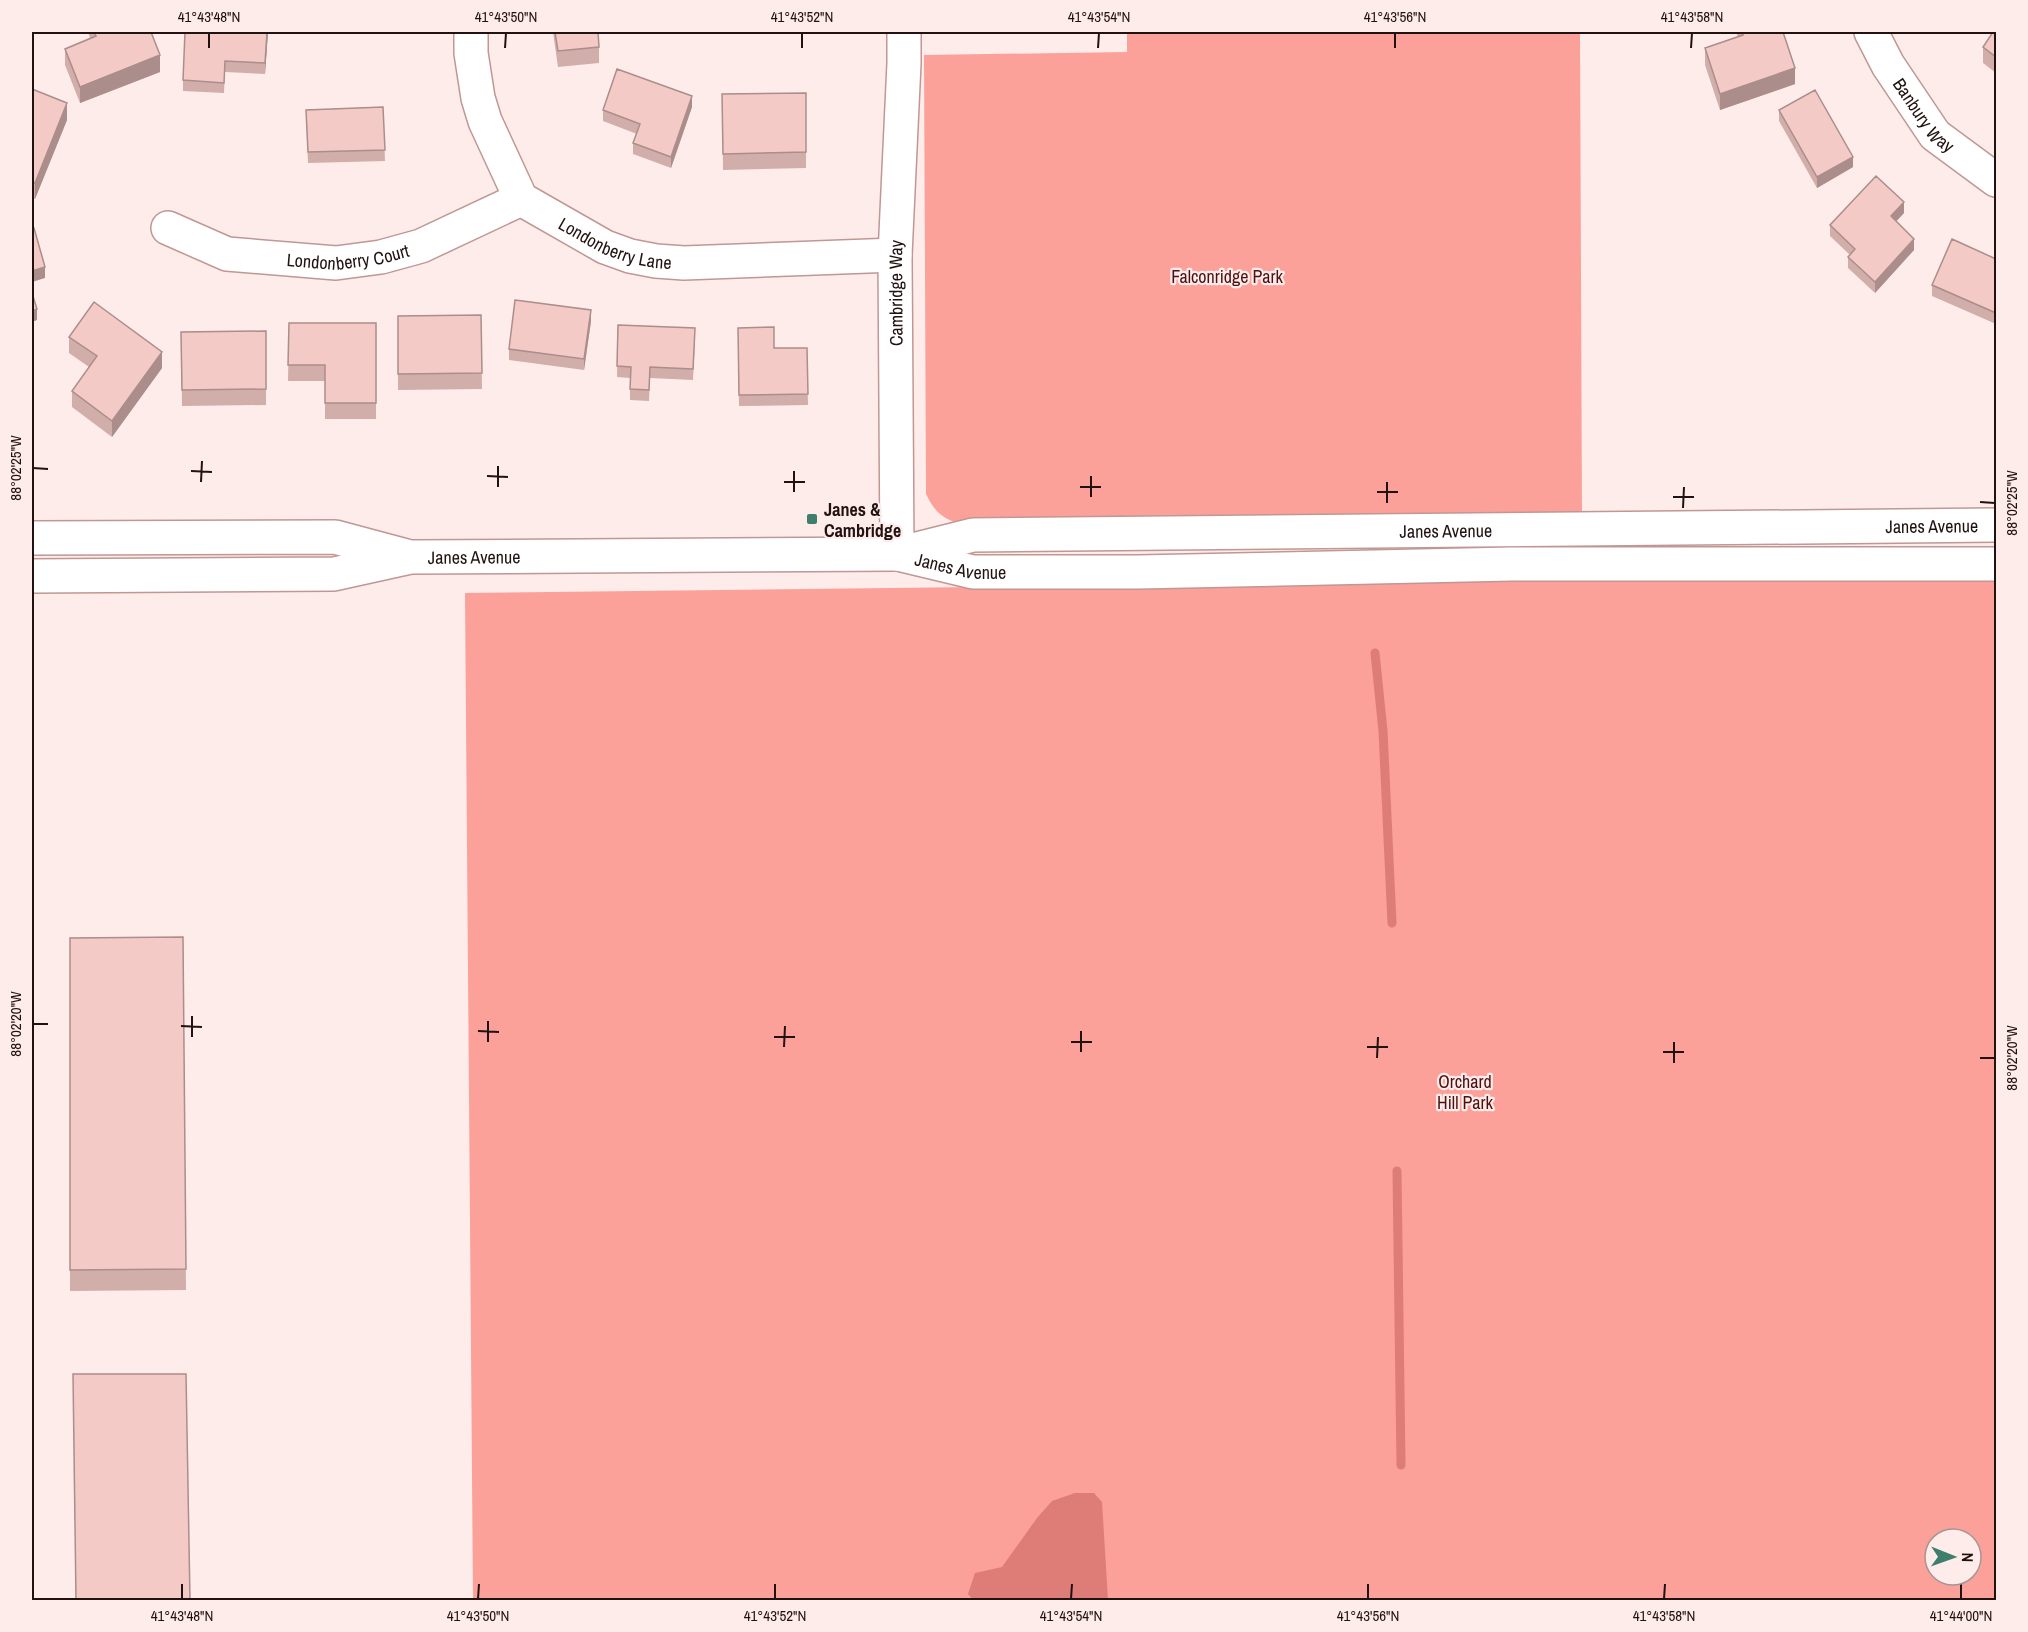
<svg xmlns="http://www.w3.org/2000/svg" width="2028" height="1632" font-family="'Archivo Narrow',sans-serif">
  <rect width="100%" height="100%" fill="#feecea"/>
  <!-- green -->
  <path fill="#fca09a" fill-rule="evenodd" d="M 1127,32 L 1580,32 L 1582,515 L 963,525 C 942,518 936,514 926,494 L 924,55 L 1127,52 Z
    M 1564,580 L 1996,582 L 1996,1600 L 473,1600 L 465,593 ZM 1935,1539 L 1971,1539 L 1971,1575 L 1935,1575 Z"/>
  <!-- water -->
  <path fill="#de7d78" d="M 1075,1493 L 1094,1493 L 1102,1502 L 1108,1600 L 973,1600 L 968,1594 L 975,1573 L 1002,1567 L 1037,1518 L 1052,1501 Z"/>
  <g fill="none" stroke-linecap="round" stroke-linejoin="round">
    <!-- stream -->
    <path stroke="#de7d78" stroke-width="9" d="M 1375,653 L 1383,731 L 1392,923
      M 1397,1171 L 1401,1465"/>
    <!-- street casing -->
    <g stroke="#c09793" stroke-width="36">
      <g id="street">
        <path id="s1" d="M 471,32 L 471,53 L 478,98 L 485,121 L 521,199 L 605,247 L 630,256 L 656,261 L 684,263 L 895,255"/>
        <path id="s2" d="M 1871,32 L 1888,65 L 1935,135 L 1996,180"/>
        <path id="s3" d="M 168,228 L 227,254 L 336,263 L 381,257 L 421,246 L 521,199"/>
        <path id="s4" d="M 897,554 L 895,255 L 904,63 L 904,32"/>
      </g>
    </g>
    <!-- secondary casing -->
    <g stroke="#c09793" stroke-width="36">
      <g id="secondary">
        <path d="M 32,538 L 335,537 L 406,556"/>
        <path id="s5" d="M 902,555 L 973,572 L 1138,572 L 1512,564 L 1996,564"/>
        <path id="s6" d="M 32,576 L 334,574 L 411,557 L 897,554 L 973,535 L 1996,525"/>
      </g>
    </g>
    <!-- street -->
    <use href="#street" stroke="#fff" stroke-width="33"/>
    <!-- secondary -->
    <use href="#secondary" stroke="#fff" stroke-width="33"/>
  </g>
  <!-- wall -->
  <path fill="#d2aeaa" d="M 88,32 L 151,32 L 160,72 L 80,103 L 65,65 L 65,49 L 90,38 Z
    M 268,32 L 265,74 L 225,72 L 224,93 L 183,91 L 183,80 Z
    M 553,32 L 598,32 L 599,47 L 599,63 L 558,67 Z
    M 1736,32 L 1783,32 L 1795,84 L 1720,110 L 1705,65 L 1705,48 L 1738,37 Z
    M 1996,32 L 1996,73 L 1983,63 L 1983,47 Z
    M 32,89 L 67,120 L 35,199 L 32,197 Z
    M 806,93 L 806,168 L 723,170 L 722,94 Z
    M 383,107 L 385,161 L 308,163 L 306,110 Z
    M 692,107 L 671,168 L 633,154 L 633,143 L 637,134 L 603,121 L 603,110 Z
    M 1779,110 L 1853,167 L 1817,188 L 1779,121 Z
    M 1904,213 L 1896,221 L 1914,250 L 1875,293 L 1848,268 L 1848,257 L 1850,255 L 1830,236 L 1830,225 Z
    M 1996,259 L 1996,324 L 1932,296 L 1932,285 Z
    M 481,315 L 482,389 L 398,390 L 398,316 Z
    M 591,321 L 584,370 L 509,360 L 509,349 Z
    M 289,323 L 376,323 L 376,419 L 325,419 L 325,381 L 288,381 Z
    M 618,325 L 695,339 L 693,380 L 650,378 L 649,401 L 630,400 L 630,378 L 617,377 Z
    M 738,328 L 774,348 L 807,348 L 808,405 L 739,406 Z
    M 266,331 L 266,405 L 182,406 L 181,332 Z
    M 69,337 L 162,368 L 112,437 L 72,407 L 72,391 L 89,367 L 69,353 Z
    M 183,937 L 186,1290 L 70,1291 L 70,938 Z"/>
  <!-- shaded-wall -->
  <path fill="#ab8d8b" d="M 267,32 L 268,32 L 265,74 L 265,63 Z
    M 160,55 L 160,72 L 80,103 L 80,87 Z
    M 1795,68 L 1795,84 L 1720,110 L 1720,94 Z
    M 692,96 L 692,107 L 671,168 L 671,157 Z
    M 67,103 L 67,120 L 35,199 L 35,183 Z
    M 1853,157 L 1853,167 L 1817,188 L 1817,177 Z
    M 1904,202 L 1904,213 L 1891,227 L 1891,216 Z
    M 1914,239 L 1914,250 L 1875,293 L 1875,282 Z
    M 45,267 L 45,278 L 32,282 L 32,271 Z
    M 37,309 L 37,320 L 32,322 L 32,311 Z
    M 591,310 L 591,321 L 584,370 L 584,359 Z
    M 162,352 L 162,368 L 112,437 L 112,421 Z"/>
  <!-- building -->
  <path fill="#f4cac6" stroke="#ab8d8b" stroke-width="1.5" d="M 94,32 L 151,32 L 160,55 L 80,87 L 65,49 L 96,36 Z
    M 185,32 L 267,32 L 265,63 L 225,61 L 224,83 L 183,80 Z
    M 555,32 L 598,32 L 599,47 L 558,51 Z
    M 1741,32 L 1783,32 L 1795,68 L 1720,94 L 1705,48 L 1743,35 Z
    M 1993,32 L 1996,32 L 1996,57 L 1983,47 Z
    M 617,69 L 692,96 L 671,157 L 633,143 L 640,124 L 603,110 Z
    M 32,89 L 67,103 L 35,183 L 32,181 Z
    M 1815,90 L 1853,157 L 1817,177 L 1779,110 Z
    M 806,93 L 806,152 L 723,154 L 722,94 Z
    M 383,107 L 385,150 L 308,152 L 306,110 Z
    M 1876,176 L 1904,202 L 1891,216 L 1914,239 L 1875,282 L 1848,257 L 1855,249 L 1830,225 Z
    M 34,228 L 45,267 L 32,271 L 32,229 Z
    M 1952,239 L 1996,259 L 1996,313 L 1932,285 Z
    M 32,293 L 37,309 L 32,311 Z
    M 515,300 L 591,310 L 584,359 L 509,349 Z
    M 94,302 L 162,352 L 112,421 L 72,391 L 97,356 L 69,337 Z
    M 481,315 L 482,373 L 398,374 L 398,316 Z
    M 289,323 L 376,323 L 376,403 L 325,403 L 325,365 L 288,365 Z
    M 618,325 L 695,328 L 693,369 L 650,367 L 649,390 L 630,389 L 631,367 L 617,366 Z
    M 774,327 L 774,348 L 807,348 L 808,394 L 739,395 L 738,328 Z
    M 266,331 L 266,389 L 182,390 L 181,332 Z
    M 183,937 L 186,1269 L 70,1270 L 70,938 Z
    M 73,1374 L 186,1374 L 190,1600 L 76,1600 Z"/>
  <!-- ticks -->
  <path fill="none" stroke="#211211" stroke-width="2" d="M 209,48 L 209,33M 505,48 L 506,33M 802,48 L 802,33M 1098,48 L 1099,33M 1395,48 L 1395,33M 1691,48 L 1692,33M 33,468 L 48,469M 191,471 L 212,472M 487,476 L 508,477M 201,482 L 202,461M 784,482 L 805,482M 498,487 L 498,466M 1080,487 L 1101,487M 794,492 L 794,471M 1377,492 L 1398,492M 1091,497 L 1091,476M 1673,497 L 1694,497M 1980,502 L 1995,503M 1387,503 L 1387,482M 1683,508 L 1684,487M 33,1024 L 48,1024M 181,1026 L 202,1027M 478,1031 L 499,1032M 192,1037 L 192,1016M 774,1037 L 795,1037M 488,1042 L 488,1021M 1071,1042 L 1092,1042M 784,1047 L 785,1026M 1367,1047 L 1388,1047M 1081,1052 L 1081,1031M 1663,1052 L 1684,1052M 1377,1058 L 1378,1037M 1980,1058 L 1995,1058M 1674,1063 L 1674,1042M 182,1599 L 182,1584M 478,1599 L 479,1584M 775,1599 L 775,1584M 1071,1599 L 1072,1584M 1368,1599 L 1368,1584M 1664,1599 L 1665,1584M 1961,1599 L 1961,1584"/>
  <!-- markers -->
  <rect fill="#3e7e6d" stroke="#feecea" stroke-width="2" x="806" y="513" width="12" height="12" rx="3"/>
  <g text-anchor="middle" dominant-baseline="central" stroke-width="4.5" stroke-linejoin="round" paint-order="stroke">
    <!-- street labels -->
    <g font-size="18" fill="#211211" stroke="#feecea">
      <text stroke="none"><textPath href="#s2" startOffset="99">Banbury Way</textPath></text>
      <text stroke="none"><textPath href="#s1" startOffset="282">Londonberry Lane</textPath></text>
      <text stroke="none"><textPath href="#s3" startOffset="186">Londonberry Court</textPath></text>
      <text stroke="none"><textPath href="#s4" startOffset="261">Cambridge Way</textPath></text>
      <text stroke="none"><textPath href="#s6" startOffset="1904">Janes Avenue</textPath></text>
      <text stroke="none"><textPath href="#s6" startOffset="1418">Janes Avenue</textPath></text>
      <text stroke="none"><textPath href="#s6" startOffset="444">Janes Avenue</textPath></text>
      <text stroke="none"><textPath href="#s5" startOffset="60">Janes Avenue</textPath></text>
    </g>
    <!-- park labels -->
    <g font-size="18" fill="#4c1011" stroke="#feecea">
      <text x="1227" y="276">Falconridge Park</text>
      <text x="1465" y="1081">Orchard<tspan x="1465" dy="21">Hill Park</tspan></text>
    </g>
    <!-- poi labels -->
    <g font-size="18" font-weight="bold" fill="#211211" stroke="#feecea" text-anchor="start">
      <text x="824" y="509">Janes &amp;<tspan x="824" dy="21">Cambridge</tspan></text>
    </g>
  </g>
  <!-- border -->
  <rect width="2028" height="1632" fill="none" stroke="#feecea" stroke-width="66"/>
  <!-- north arrow -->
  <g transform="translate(1953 1557) rotate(91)"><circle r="28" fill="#feecea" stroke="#a69593" stroke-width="1.5"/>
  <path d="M0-4.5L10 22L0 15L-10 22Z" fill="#3e7e6d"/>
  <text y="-9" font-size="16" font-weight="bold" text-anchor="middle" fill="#211211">N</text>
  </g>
  <rect x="33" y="33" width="1962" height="1566" fill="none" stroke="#211211" stroke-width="2"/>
  <g font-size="15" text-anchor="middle" fill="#211211">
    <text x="209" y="22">41°43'48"N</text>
    <text x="506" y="22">41°43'50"N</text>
    <text x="802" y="22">41°43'52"N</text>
    <text x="1099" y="22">41°43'54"N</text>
    <text x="1395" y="22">41°43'56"N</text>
    <text x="1692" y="22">41°43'58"N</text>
    <text transform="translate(16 468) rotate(-90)" y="5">88°02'25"W</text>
    <text transform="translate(2012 503) rotate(-90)" y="5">88°02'25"W</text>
    <text transform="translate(16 1024) rotate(-90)" y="5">88°02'20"W</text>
    <text transform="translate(2012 1058) rotate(-90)" y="5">88°02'20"W</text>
    <text x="182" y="1621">41°43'48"N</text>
    <text x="478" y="1621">41°43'50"N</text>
    <text x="775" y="1621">41°43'52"N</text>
    <text x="1071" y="1621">41°43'54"N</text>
    <text x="1368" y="1621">41°43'56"N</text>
    <text x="1664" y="1621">41°43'58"N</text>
    <text x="1961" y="1621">41°44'00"N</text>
  </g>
</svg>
